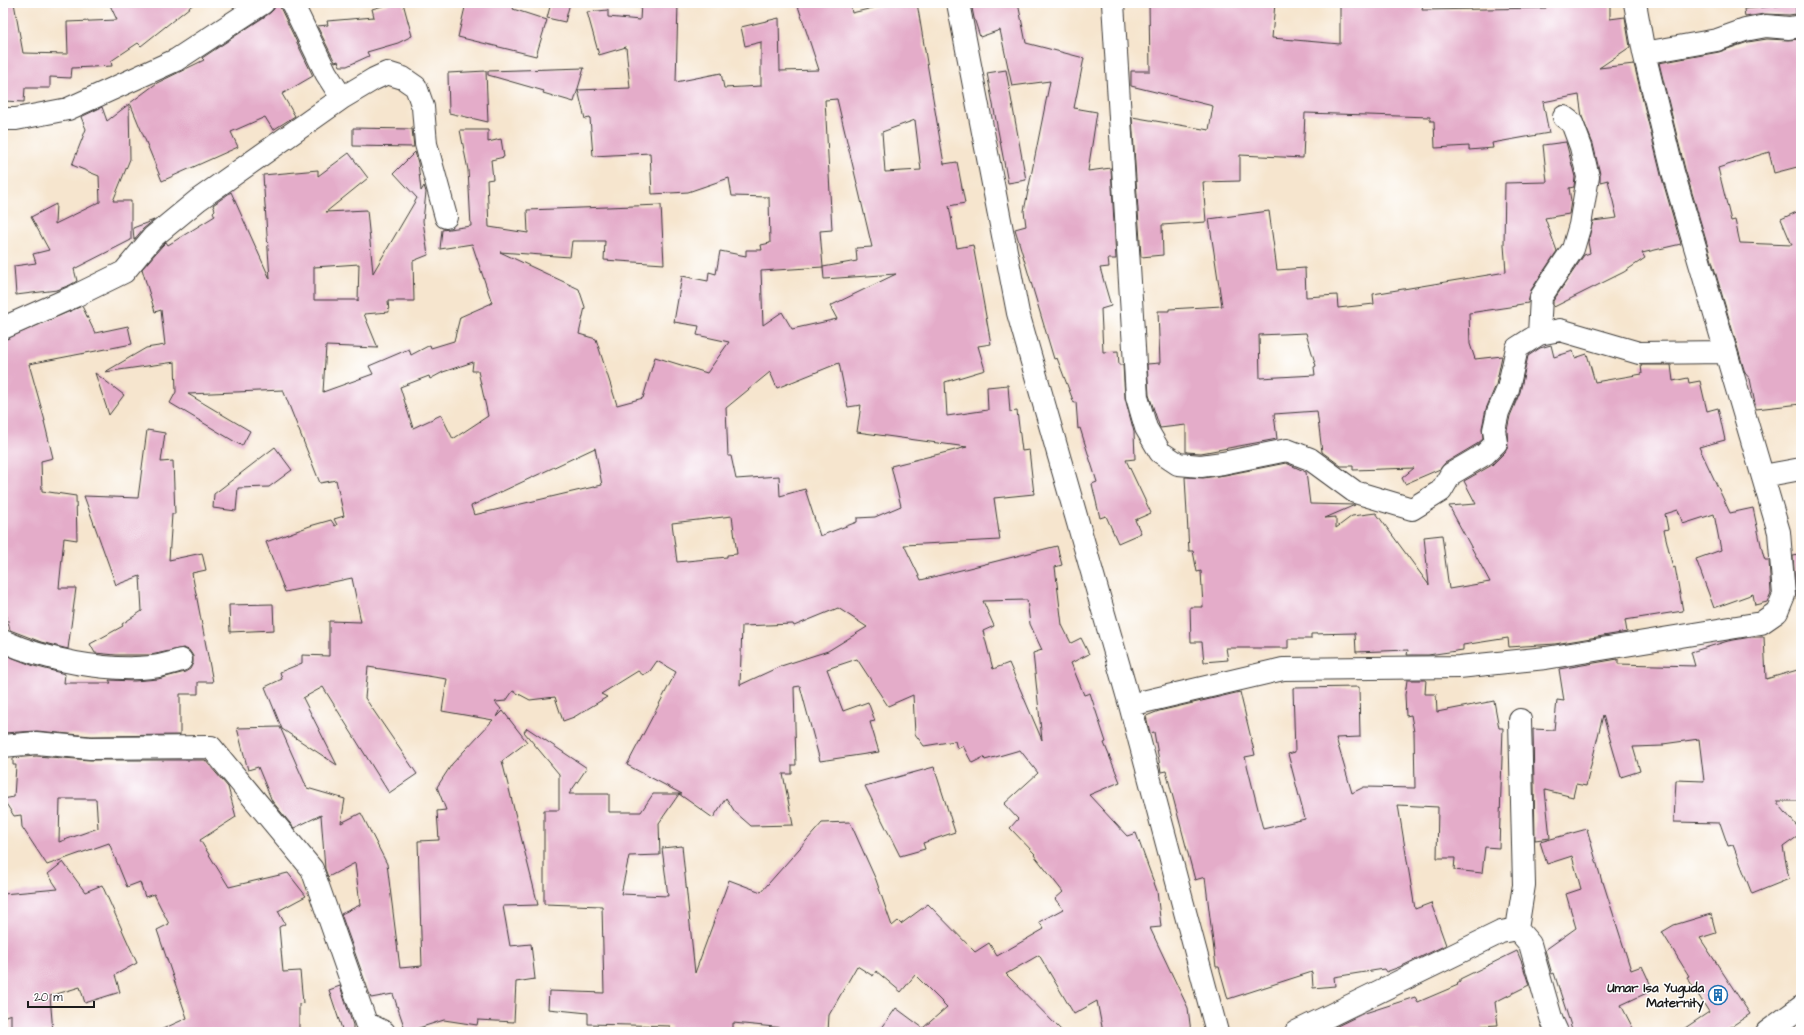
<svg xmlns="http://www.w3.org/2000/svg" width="1804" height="1035" font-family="'Architects Daughter',sans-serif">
  <rect width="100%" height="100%" fill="#fff"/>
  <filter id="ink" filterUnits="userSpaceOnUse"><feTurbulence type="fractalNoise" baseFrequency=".025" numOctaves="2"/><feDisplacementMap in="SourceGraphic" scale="8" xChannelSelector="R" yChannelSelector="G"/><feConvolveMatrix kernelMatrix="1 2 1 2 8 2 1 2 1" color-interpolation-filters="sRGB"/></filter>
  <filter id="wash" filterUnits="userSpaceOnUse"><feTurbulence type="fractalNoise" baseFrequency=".012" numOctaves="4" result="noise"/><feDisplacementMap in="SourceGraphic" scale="16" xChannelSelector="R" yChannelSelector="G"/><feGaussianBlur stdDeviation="0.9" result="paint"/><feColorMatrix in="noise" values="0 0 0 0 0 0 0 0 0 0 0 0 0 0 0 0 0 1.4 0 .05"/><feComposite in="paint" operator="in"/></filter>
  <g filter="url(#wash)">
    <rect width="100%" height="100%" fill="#f6e5ce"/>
    <g id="blocks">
      <!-- building -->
      <path fill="#e4acc9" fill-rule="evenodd" d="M 3,3 L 14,3 L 23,53 L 68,54 L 67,22 L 117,20 L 109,3 L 195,3 L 141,46 L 138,43 L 111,61 L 112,66 L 72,68 L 71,78 L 50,77 L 50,88 L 25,88 L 24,102 L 3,101 Z
        M 275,3 L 278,3 L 313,76 L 282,94 L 295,116 L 273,130 L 265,117 L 231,132 L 238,147 L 162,181 L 130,103 L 157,83 L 204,60 L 202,58 L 270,13 L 274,9 Z
        M 393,3 L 403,3 L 412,36 L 398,43 L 367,52 L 369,56 L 347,66 L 340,66 L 338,61 L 335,62 L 317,26 L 328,25 L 327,21 L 374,17 L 372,9 Z
        M 466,3 L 515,3 L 513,9 L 547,20 L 536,56 L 458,37 Z
        M 551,3 L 570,3 L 565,22 L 547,18 Z
        M 641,3 L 678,3 L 676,82 L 721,73 L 724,88 L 761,86 L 761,42 L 745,46 L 741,27 L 779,18 L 780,71 L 819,70 L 797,3 L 850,3 L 852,13 L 893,3 L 917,3 L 944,164 L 957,162 L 965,203 L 949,206 L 957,248 L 973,245 L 991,344 L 978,346 L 985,370 L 945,382 L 947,416 L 988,410 L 987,387 L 1008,385 L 1010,412 L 1017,411 L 1022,451 L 1029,450 L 1034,494 L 994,498 L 1000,540 L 904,545 L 921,580 L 1057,546 L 1062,565 L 1055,567 L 1062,625 L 1071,643 L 1081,638 L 1089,654 L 1071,663 L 1084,695 L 1090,693 L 1106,742 L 1104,743 L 1120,782 L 1089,795 L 1127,836 L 1136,833 L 1157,891 L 1161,927 L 1150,928 L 1188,1008 L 1191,1032 L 1103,1032 L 1097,1001 L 1074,1014 L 1039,955 L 1006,974 L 1063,1032 L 879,1032 L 896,1008 L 923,1028 L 947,1007 L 915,975 L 901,992 L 876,971 L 873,976 L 857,966 L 829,1015 L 828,1032 L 805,1032 L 785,1030 L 785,1028 L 733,1023 L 733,1032 L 670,1032 L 670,1026 L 588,1024 L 588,1013 L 548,1009 L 549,991 L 604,993 L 602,906 L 544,904 L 544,810 L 559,810 L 559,774 L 524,732 L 527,728 L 587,768 L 569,794 L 609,794 L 609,812 L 641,812 L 653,794 L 682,794 L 627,765 L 676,672 L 657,661 L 650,671 L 643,675 L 638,671 L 601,694 L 607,697 L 574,717 L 563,721 L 555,697 L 530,700 L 513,691 L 506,701 L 495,702 L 501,709 L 497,717 L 503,711 L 527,742 L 502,761 L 538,905 L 503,906 L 510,946 L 531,944 L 535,979 L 516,982 L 514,1022 L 478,1020 L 477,1025 L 444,1020 L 406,1032 L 393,994 L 371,998 L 341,914 L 360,905 L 355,863 L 328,877 L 325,869 L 321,815 L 294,828 L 272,801 L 258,767 L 248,770 L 237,728 L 280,727 L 307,788 L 345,799 L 341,823 L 361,813 L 387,864 L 400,968 L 422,966 L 418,841 L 439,840 L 437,811 L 446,810 L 437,787 L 452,764 L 493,720 L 442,711 L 447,679 L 368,667 L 365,698 L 417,774 L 389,793 L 323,687 L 303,698 L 337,765 L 282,729 L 265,687 L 282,679 L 280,672 L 302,663 L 302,655 L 329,656 L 329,621 L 361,622 L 352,578 L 285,592 L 266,542 L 310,526 L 331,520 L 335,526 L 337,525 L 334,519 L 344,516 L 336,480 L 320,483 L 283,390 L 188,394 L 250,431 L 242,446 L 170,403 L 176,392 L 175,362 L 105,372 L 146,348 L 165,345 L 161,310 L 155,312 L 142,269 L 162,246 L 166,242 L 168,245 L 215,216 L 213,212 L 215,210 L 213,205 L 231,192 L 270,279 L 263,175 L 318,170 L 318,176 L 349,153 L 368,178 L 326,212 L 367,210 L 373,273 L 417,198 L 394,173 L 415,152 L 418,163 L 421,191 L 424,186 L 426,192 L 423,221 L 428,255 L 413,261 L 414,301 L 388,301 L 389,312 L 364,314 L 378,348 L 326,346 L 323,392 L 373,374 L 369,366 L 409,349 L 411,355 L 430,345 L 431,348 L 454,341 L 460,317 L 492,303 L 472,244 L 440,249 L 442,230 L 471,226 L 468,170 L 460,130 L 488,130 L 488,142 L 501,139 L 504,157 L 491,160 L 493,179 L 487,180 L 489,227 L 528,233 L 527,210 L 661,205 L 664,264 L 604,260 L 605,241 L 572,241 L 570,257 L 500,252 L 579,289 L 585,307 L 579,334 L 596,339 L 617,405 L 643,398 L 655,357 L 707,373 L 729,342 L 697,335 L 699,326 L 674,322 L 682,276 L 708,281 L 709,272 L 716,274 L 720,251 L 746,256 L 746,250 L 762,250 L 761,245 L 770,243 L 769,197 L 732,196 L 729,178 L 688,192 L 652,194 L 650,153 L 593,156 L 590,118 L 585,119 L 578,90 L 630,88 L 626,47 L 599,55 L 587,12 L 608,10 L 608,17 L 640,20 ZM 837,99 L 872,247 L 856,248 L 857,261 L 823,267 L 820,231 L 832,230 L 825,100 ZM 915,120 L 921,170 L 885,172 L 882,132 ZM 359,264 L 358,301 L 358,300 L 314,300 L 314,267 ZM 823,267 L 824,279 L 896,274 L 830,306 L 837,319 L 792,329 L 782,312 L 763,325 L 761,271 ZM 473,362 L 472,371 L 478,371 L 488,416 L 453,439 L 441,415 L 413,428 L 400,387 L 429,376 L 430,379 L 443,372 ZM 839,363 L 848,407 L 861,405 L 857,432 L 967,447 L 891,466 L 901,506 L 875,517 L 857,518 L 857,522 L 820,536 L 805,489 L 780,496 L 779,476 L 736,479 L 731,456 L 728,456 L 726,408 L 770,372 L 777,388 ZM 595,448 L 602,485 L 474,515 L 471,506 ZM 732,516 L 737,554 L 727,555 L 727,557 L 677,562 L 672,523 ZM 1027,600 L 1030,624 L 1042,650 L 1033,653 L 1042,740 L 1009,663 L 993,669 L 983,631 L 994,626 L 983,601 ZM 838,608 L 867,627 L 828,651 L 781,666 L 740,685 L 742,626 L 793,624 L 794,626 ZM 857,659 L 888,706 L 913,695 L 915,734 L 924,746 L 955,741 L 957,749 L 963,746 L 972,763 L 984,757 L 985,760 L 1020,750 L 1038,773 L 1004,804 L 1018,819 L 1010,828 L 1035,854 L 1034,855 L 1063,892 L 1055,899 L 1063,909 L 1039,922 L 1044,929 L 997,956 L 989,943 L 975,952 L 928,904 L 901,924 L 898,921 L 892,926 L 876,880 L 850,822 L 822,823 L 761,892 L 729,880 L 695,973 L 682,846 L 662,848 L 668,896 L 621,894 L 629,856 L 660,855 L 659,823 L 679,794 L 713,818 L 726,798 L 735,812 L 751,826 L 793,825 L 783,774 L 792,774 L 792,765 L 796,765 L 794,687 L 800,686 L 820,761 L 879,752 L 870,722 L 875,721 L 868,702 L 843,711 L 827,669 Z
        M 971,3 L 1018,3 L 1026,43 L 1084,58 L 1074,108 L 1097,112 L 1088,171 L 1111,168 L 1116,259 L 1108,259 L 1109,267 L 1100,268 L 1111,306 L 1101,309 L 1103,352 L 1118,351 L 1119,365 L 1123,365 L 1125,398 L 1134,432 L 1135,459 L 1126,460 L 1151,513 L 1135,520 L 1141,533 L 1118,543 L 1106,516 L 1100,518 L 1092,484 L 1097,482 L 1080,428 L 1078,429 L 1076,402 L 1074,403 L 1057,358 L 1054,359 L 1015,229 L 1026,226 L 1024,211 L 1050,81 L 1012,86 L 1000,30 L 980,37 L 974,18 Z
        M 1149,3 L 1275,3 L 1272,38 L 1340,44 L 1340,3 L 1423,3 L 1422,10 L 1546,8 L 1546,3 L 1610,3 L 1610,19 L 1625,17 L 1630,47 L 1599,68 L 1634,64 L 1661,175 L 1681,244 L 1642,253 L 1645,258 L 1624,272 L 1554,307 L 1553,306 L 1553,301 L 1584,255 L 1590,253 L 1588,242 L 1593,221 L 1617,218 L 1608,180 L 1600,182 L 1600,174 L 1593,144 L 1582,117 L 1579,95 L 1543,102 L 1549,133 L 1492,143 L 1493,148 L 1469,150 L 1469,146 L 1435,148 L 1434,121 L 1430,121 L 1430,117 L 1305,113 L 1303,158 L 1240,155 L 1240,181 L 1203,182 L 1206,222 L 1162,225 L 1163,255 L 1141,257 L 1132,117 L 1209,130 L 1213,106 L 1131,86 L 1131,71 L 1150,71 Z
        M 1796,4 L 1796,14 L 1789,15 L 1764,14 L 1745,17 L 1744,9 Z
        M 1767,39 L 1788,40 L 1801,39 L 1801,166 L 1774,173 L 1769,152 L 1718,168 L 1731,221 L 1735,220 L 1740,243 L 1792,245 L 1781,219 L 1801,210 L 1801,404 L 1756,409 L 1750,379 L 1745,373 L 1685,169 L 1659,63 L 1719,52 L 1748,42 Z
        M 584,68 L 574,102 L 543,93 L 544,91 L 488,75 L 488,71 Z
        M 1006,70 L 1026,180 L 1008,183 L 987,73 Z
        M 486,71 L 488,122 L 449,113 L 448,73 Z
        M 129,104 L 130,159 L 113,201 L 131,201 L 131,240 L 74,269 L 77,281 L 70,285 L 57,290 L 16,295 L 14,266 L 36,263 L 33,254 L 49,250 L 31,217 L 56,204 L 55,224 L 100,202 L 99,176 L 72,165 L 86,129 L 81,117 L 102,107 L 107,121 Z
        M 353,128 L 412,129 L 414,147 L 353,146 Z
        M 1566,142 L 1575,177 L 1574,187 L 1569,188 L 1571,201 L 1569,214 L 1545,218 L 1557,251 L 1531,290 L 1528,303 L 1516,305 L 1516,306 L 1469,313 L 1470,344 L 1475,359 L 1502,356 L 1496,385 L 1486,409 L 1482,428 L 1483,439 L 1477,444 L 1445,463 L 1440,469 L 1405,484 L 1402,478 L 1414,468 L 1353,470 L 1353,466 L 1341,466 L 1322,452 L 1317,411 L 1274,414 L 1277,439 L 1201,453 L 1186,452 L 1186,425 L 1160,428 L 1149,395 L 1147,364 L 1160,363 L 1158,311 L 1169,311 L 1169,309 L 1222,306 L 1209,219 L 1269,211 L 1277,270 L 1305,268 L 1306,297 L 1337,295 L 1338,308 L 1374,304 L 1373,294 L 1506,272 L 1504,245 L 1505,183 L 1547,182 L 1543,145 ZM 1306,333 L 1316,366 L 1314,367 L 1315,375 L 1260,378 L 1259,335 Z
        M 154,220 L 143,229 L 134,240 L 133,228 Z
        M 82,306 L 95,333 L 128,326 L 132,344 L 29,364 L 45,421 L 44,421 L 53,458 L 41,461 L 42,491 L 76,496 L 77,540 L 64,538 L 59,588 L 76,588 L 68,649 L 41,642 L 10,630 L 3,600 L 3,340 Z
        M 1551,345 L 1554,357 L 1573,351 L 1575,358 L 1587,354 L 1595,382 L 1642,374 L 1641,365 L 1671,365 L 1673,381 L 1688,378 L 1689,383 L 1700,381 L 1707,411 L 1718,408 L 1725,440 L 1699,447 L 1730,513 L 1753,508 L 1763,554 L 1765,560 L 1769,560 L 1771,593 L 1767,602 L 1755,605 L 1753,594 L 1714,608 L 1696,559 L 1721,550 L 1714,514 L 1683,524 L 1678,510 L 1665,514 L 1668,529 L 1664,530 L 1673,568 L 1675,567 L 1683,611 L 1625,620 L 1627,632 L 1555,644 L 1509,647 L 1508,638 L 1463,645 L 1463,650 L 1428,655 L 1407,655 L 1408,650 L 1356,652 L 1355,633 L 1311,634 L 1311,639 L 1288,639 L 1288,648 L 1226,648 L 1228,660 L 1204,662 L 1202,642 L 1191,642 L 1190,607 L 1203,607 L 1201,571 L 1197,572 L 1193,551 L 1189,551 L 1185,477 L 1203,478 L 1225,475 L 1286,463 L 1306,472 L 1310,504 L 1355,505 L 1325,518 L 1336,517 L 1336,528 L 1352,516 L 1376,513 L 1429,585 L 1424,537 L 1442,535 L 1449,589 L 1490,582 L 1449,506 L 1476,504 L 1464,481 L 1492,465 L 1505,452 L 1508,447 L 1507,430 L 1510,416 L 1520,392 L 1528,356 L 1540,348 Z
        M 95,373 L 124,395 L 109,415 Z
        M 147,430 L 165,433 L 161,462 L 173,461 L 175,514 L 172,514 L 169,560 L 202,553 L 206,570 L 192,573 L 213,682 L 198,682 L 198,694 L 180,694 L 180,735 L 91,736 L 37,731 L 3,733 L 3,654 L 34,666 L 65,674 L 64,683 L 111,683 L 109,680 L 134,681 L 158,679 L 185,672 L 190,669 L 193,663 L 193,656 L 189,650 L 183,648 L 151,655 L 116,655 L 95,653 L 90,644 L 123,626 L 122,624 L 142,611 L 140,576 L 116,585 L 84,496 L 138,498 Z
        M 275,447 L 292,470 L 269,487 L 238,488 L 236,511 L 213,508 L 214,494 Z
        M 1799,555 L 1801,568 L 1801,596 L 1796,596 L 1793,556 Z
        M 273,604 L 274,630 L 230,632 L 229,605 Z
        M 1751,637 L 1764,637 L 1766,679 L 1801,669 L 1801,780 L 1799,780 L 1799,801 L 1776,801 L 1801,831 L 1801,834 L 1783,847 L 1789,879 L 1752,894 L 1733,845 L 1728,846 L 1720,823 L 1674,822 L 1676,780 L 1704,781 L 1699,739 L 1663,744 L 1663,746 L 1633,747 L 1640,771 L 1621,777 L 1603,715 L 1586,786 L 1576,784 L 1573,797 L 1545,790 L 1550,838 L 1535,840 L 1533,729 L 1554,730 L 1557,700 L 1564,701 L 1559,669 L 1618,659 L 1618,664 L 1695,666 L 1691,652 L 1728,641 Z
        M 1407,680 L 1426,680 L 1425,694 L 1436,694 L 1437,712 L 1494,701 L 1499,728 L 1503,728 L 1499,848 L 1485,847 L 1482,873 L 1454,870 L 1455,858 L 1437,858 L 1438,807 L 1398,805 L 1415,909 L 1431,903 L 1446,945 L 1402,966 L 1386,972 L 1384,969 L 1334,977 L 1335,986 L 1313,988 L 1312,972 L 1228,999 L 1219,967 L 1216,967 L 1205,877 L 1195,880 L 1166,771 L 1161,772 L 1154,732 L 1150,733 L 1146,716 L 1159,711 L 1240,692 L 1255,755 L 1245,757 L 1263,829 L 1305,819 L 1288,754 L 1295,752 L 1293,688 L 1359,687 L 1360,737 L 1336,738 L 1352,793 L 1364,787 L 1415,788 L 1414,732 L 1411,715 L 1406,716 L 1405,695 Z
        M 36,756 L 90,760 L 205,760 L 228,787 L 236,817 L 200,840 L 229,887 L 288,873 L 306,896 L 278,911 L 285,924 L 279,927 L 283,972 L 300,971 L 303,1003 L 299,1004 L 299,1032 L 156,1032 L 187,1018 L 157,930 L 169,924 L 154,894 L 145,897 L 140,882 L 127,887 L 109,843 L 47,865 L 22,827 L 21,815 L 14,816 L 3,799 L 14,797 L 16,765 L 13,765 L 13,758 ZM 60,799 L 96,799 L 98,828 L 59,842 Z
        M 934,767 L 955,832 L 923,843 L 925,849 L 900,856 L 865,786 Z
        M 1587,829 L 1602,882 L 1603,882 L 1631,970 L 1642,966 L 1653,990 L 1621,1005 L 1635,1032 L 1573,1032 L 1554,973 L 1552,974 L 1545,950 L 1576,928 L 1566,894 L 1581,889 L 1572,856 L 1547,864 L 1540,842 Z
        M 63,862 L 85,892 L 102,885 L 137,963 L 115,975 L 120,992 L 85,1003 L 80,987 L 50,996 L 53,1032 L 11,1032 L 11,1014 L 3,1017 L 3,894 L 58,889 L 48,874 Z
        M 1711,914 L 1716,933 L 1700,938 L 1750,1014 L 1723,1032 L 1679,1032 L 1709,1012 L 1687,977 L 1689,976 L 1662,932 L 1674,925 Z
        M 1517,951 L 1522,963 L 1529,985 L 1495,1002 L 1498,1025 L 1482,1026 L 1483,1032 L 1325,1032 L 1362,1014 L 1415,997 L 1418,1002 L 1458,985 L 1457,984 L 1460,982 L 1460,979 Z
        M 340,986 L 353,1025 L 353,1032 L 343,1032 L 329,990 Z"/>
    </g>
  </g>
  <g filter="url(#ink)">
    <use href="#blocks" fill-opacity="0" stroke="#3d3a37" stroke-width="1"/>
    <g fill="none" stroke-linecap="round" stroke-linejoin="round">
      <!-- street casing -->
      <g stroke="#3d3a37" stroke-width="24">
        <path id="street" d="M 292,3 L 326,73 L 342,98
          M 958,3 L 1018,313 L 1130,705 L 1217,1032
          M 1113,3 L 1137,397 L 1146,428 L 1160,452 L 1178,464 L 1201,466 L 1223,463 L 1287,450 L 1310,459 L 1355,492 L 1412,509 L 1441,491 L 1451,474 L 1485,454 L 1496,443 L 1494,430 L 1498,412 L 1508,389 L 1517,348 L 1539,334 L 1560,330 L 1639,353 L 1725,352
          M 1644,53 L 1717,40 L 1745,30 L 1766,26 L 1789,28 L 1801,26
          M 3,119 L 16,119 L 68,109 L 176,60 L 263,3
          M 3,328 L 75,296 L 124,272 L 153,237 L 198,200 L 342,98 L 374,79 L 387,73 L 403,78 L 416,87 L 423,107 L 426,144 L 446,217
          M 1539,334 L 1541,297 L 1573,249 L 1580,225 L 1588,177 L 1581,147 L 1572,123 L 1564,117
          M 1763,476 L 1801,469
          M 3,641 C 45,660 106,672 152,667 C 162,666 172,663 181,660
          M 1130,705 L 1283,669 L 1459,667 L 1546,658 L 1761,623 L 1777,612 L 1784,595 L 1779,532 L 1673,172 L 1644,53 L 1635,3
          M 3,746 L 36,743 L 90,748 L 211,747 L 312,869 L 366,1023 L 384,1032
          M 1517,929 L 1524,885 L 1520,720
          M 1296,1032 L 1501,932 L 1517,929 L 1530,944 L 1552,1021 L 1557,1032
          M 1767,1032 L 1801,1007"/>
      </g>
      <!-- street -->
      <use href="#street" stroke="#fff" stroke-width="22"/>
    </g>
  </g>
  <!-- icons -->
  <defs>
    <g id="building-ring" transform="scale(1)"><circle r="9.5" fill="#fff" stroke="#1f6fb2" stroke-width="1.5"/><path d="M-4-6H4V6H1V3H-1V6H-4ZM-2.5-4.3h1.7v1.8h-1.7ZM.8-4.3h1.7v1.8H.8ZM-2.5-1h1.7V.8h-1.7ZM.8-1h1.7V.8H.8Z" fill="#1f6fb2"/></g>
  </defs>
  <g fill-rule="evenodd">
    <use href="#building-ring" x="1718" y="995"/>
  </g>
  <g text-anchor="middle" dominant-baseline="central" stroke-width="3" stroke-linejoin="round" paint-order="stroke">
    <!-- poi labels -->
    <g font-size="13" font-weight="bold" fill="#1c1c1c" stroke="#fff" text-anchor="end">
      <text x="1704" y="988">Umar Isa Yuguda<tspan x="1704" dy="15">Maternity</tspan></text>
    </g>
  </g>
  <!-- margin -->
  <rect width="1804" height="1035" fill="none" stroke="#fff" stroke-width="16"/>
  <!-- scale -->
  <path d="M28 1001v6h66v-6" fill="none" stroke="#1c1c1c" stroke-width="2"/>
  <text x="34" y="1001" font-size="12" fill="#1c1c1c" stroke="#ffffff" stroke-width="3" paint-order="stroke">20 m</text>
</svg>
